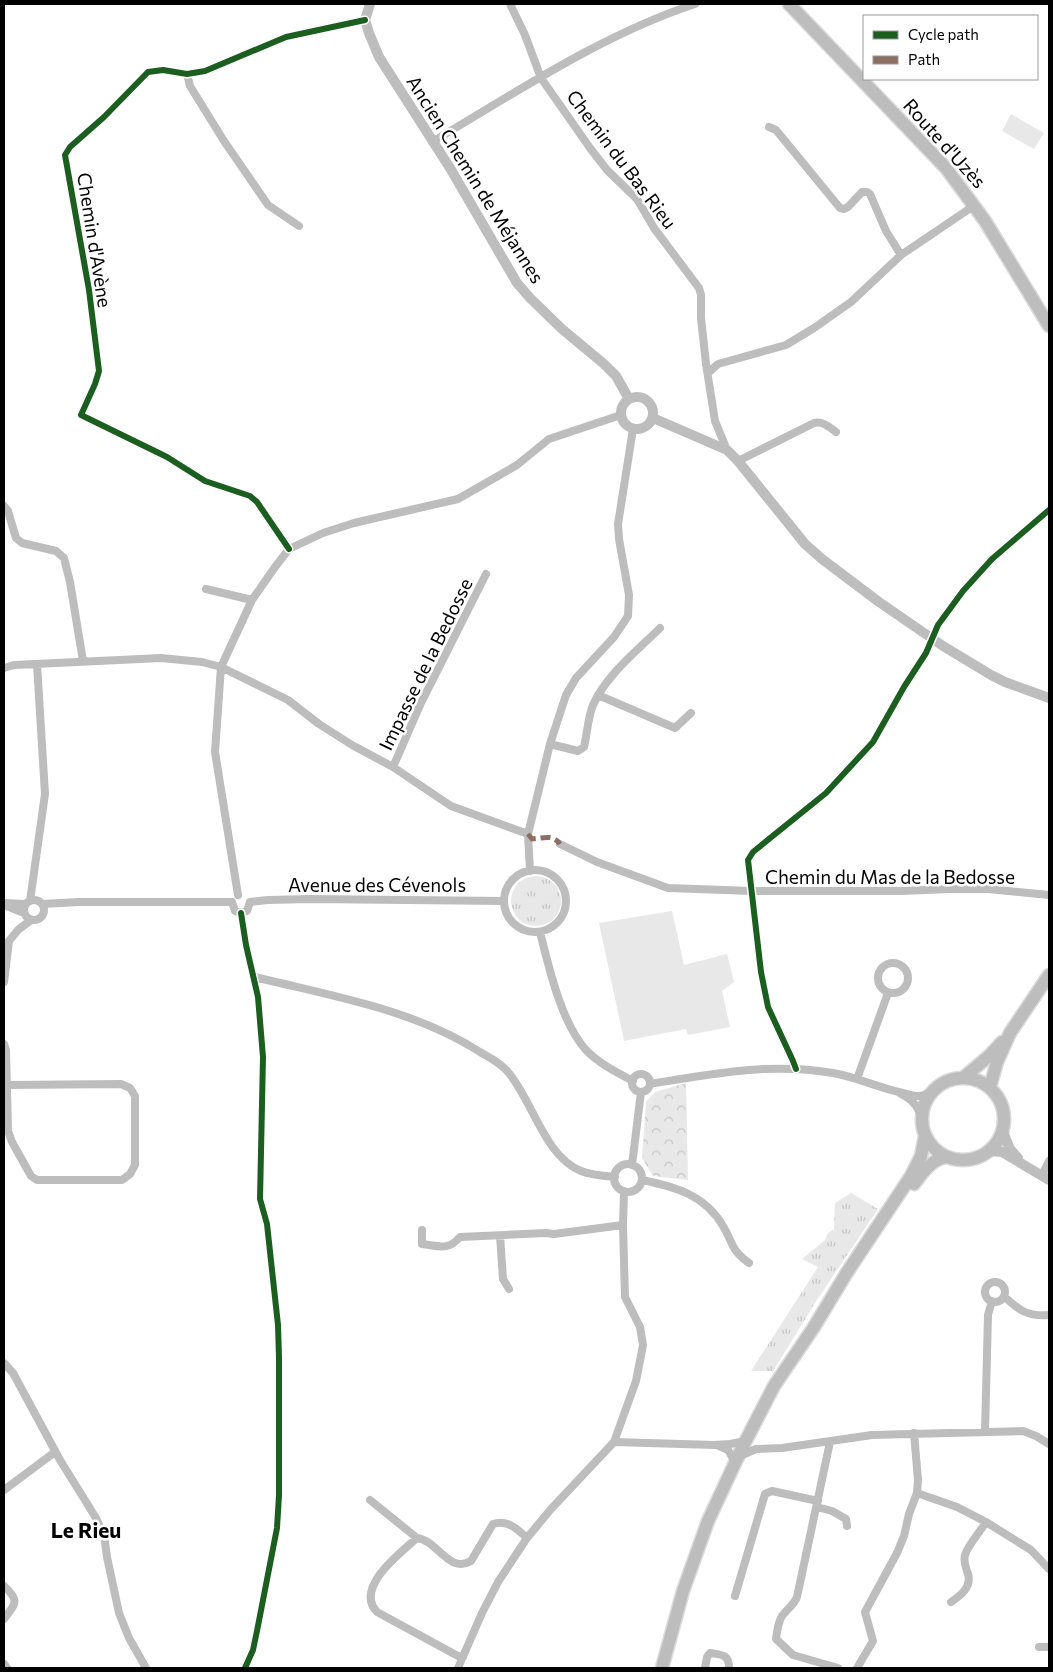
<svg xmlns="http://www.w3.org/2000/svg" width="1053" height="1672" font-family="Commissioner,sans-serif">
  <defs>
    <pattern id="grass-tufts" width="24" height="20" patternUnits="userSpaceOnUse" patternTransform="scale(1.25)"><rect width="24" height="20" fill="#e8e8e8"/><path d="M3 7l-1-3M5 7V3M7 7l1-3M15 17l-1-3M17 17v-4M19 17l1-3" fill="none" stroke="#c5c5c5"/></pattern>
    <pattern id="park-crowns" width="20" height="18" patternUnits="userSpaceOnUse" patternTransform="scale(1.25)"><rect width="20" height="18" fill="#e8e8e8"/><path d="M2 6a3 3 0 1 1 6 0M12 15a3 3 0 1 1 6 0" fill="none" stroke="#c5c5c5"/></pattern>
  </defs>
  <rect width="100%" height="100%" fill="#fff"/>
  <!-- grass -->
  <path fill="url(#grass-tufts)" d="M511 901a25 25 0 1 1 50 0a25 25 0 1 1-50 0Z
    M 851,1193 L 878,1209 L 815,1303 L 773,1371 L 751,1371 L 818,1267 L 802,1259 L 825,1240 L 828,1233 L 834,1229 L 835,1203 Z"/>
  <!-- park -->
  <path fill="url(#park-crowns)" d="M 686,1083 L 688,1180 L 653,1176 L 642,1158 L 646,1102 L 655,1092 Z"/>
  <!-- pitch -->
  <path fill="#e8e8e8" d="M 1011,114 L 1044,133 L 1034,149 L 1002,131 Z
    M 672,911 L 684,965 L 727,954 L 734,982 L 722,991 L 730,1027 L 688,1035 L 686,1029 L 624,1041 L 599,923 Z"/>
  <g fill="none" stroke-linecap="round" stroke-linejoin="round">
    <!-- primary casing -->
    <g stroke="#dbdbdb" stroke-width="15">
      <path id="primary" d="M 789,4 L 946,168 L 985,221 L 1049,326
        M922 1119a41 41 0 1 1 82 0a41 41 0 1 1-82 0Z
        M 963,1078 L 989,1056 L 1002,1042
        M 990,1087 L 997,1062 L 1010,1033 L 1049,975
        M 914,1184 C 922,1173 932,1159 946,1157
        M 662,1668 L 683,1591 L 708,1521 L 742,1448 L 774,1386 L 814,1327 L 846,1274 L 911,1176 L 921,1156 L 925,1136"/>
    </g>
    <!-- minor -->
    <path stroke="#bdbdbd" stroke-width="8" d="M 510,4 L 525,35 L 541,78 L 590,148 L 607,170 L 637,199 L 654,228 L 699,288 L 701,295 L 701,318 L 706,364 L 715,421 L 727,450
      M 187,74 L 190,86 L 224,141 L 268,205 L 299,226
      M 769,127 L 776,130 L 840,208 L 844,209 L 848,207 L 862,192 L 867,192 L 870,194 L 886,231 L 901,255
      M 432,142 C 517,92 601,35 695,4
      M 708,373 L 718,364 L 786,345 L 814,328 L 851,302 L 901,255 L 975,205
      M 738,461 L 814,423 C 823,421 829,427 836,432
      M 4,506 L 8,511 L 16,538 L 22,543 L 56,551 L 64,558 L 70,582 L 83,661
      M 289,549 L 257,502 L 250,496 L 205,481 L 167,457 L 81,415 L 95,384 L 99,371 L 89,290 L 65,155 L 70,147 L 104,117 L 148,72 L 163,70 L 187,74 L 205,71 L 286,37 L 365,20
      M 206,589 L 252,600
      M 4,668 L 14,665 L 161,658 L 202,662 L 221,667 L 288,700 L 319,724 L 352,745 L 393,767 L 451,806 L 528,834
      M 598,695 L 675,728 L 691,713
      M 550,744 L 578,751 L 584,747 C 587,734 588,717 593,705 C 607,674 637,651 660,628
      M 393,767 L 421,703 L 486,574
      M 560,844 L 597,862 L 668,888 L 752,891 L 901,891 L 950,889 L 988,889 L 1049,895
      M504 901a31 31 0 1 1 62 0a31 31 0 1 1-62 0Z
      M 530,871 L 528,834 L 550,744 L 566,695 L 576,678 L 614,637 L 628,616 L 629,595 L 619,539 L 618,524 L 633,429
      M 238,895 L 215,752 L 221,667 L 252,600 L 275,567 L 289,549 L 323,533 L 354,523 L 458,499 L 517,465 L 549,439 L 621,415
      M24 910a10 10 0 1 1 20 0a10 10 0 1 1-20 0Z
      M 30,901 L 45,794 L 37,664
      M 232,902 L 235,911 L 241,913 L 247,911 L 250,902
      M 250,902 L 268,900 L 310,899 L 504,901
      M 4,903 L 25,904
      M 42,904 L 79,902 L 232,902
      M 4,905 L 24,913
      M 241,913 L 246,945 L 258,997 L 263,1057 L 260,1199 L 267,1224 L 278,1325 L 279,1358 L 279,1495 L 277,1528 L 257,1631 L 253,1650 L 245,1668
      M 540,932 C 549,968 561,1021 585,1049 C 598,1063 616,1072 633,1081
      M878 978a15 15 0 1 1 30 0a15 15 0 1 1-30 0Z
      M 255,977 C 331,996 413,1009 480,1052 C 490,1058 501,1063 508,1072 C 533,1101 544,1156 581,1171 C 591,1175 604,1176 615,1177
      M 4,982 L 9,941 L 18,930 L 31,920
      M 4,1044 L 6,1050 L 8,1131 L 12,1142 L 31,1176 L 37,1180 L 122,1180 L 130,1174 L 135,1165 L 135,1096 L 130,1088 L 121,1084 L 7,1085
      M 796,1069 L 793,1061 L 768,1007 L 761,972 L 748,860 L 753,852 L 826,793 L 873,742 L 904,687 L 926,653 L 938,625 L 963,591 L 992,559 L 1049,510
      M632 1083a9 9 0 1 1 18 0a9 9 0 1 1-18 0Z
      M 857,1079 L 888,993
      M 650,1084 C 711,1074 771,1062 833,1073 C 856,1077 877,1087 899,1092 C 905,1093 912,1096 918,1096 C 924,1096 928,1094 932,1091
      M 901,1094 C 913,1100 919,1107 922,1120
      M614 1178a14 14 0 1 1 28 0a14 14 0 1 1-28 0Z
      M 632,1165 L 641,1092
      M 1042,1175 L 1049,1161
      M 642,1180 C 676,1187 705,1195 723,1226 C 734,1244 730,1249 749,1263
      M 422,1230 L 422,1244 C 439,1246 448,1251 460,1237 L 546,1233 L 554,1234 L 623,1225
      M 500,1236 L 503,1279 L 509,1289
      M985 1292a10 10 0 1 1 20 0a10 10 0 1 1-20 0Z
      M 1004,1296 C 1018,1310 1028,1317 1049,1315
      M 4,1363 L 13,1373 L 60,1460 L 96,1518 L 104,1535 L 107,1557 L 119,1613 L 129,1638 L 146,1668
      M 985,1431 L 988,1315 L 992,1301
      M 914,1433 L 918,1480 L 917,1493 L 957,1507 L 986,1522 L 1031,1550 L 1049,1569
      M 614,1442 L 715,1445 L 730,1444 L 746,1441
      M 830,1442 L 797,1597 C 794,1605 787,1609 782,1616 C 778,1622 777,1632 776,1639 L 793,1655 L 838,1668
      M 717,1445 L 728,1450 L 735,1462
      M 740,1456 L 756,1449 L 782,1448 L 872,1435 L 1023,1431 L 1036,1436 L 1049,1444
      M 4,1490 L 55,1452
      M 370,1500 L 417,1538 C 437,1540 449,1574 471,1561 L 493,1524 C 507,1519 517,1529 527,1538
      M 817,1507 L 832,1511 L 846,1519 L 847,1526
      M 417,1538 C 400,1553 354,1588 377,1612 L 458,1656 L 463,1657
      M 4,1586 C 20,1601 16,1603 4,1619
      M 735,1596 L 765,1494 L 772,1491 L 818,1501
      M 951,1602 C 960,1596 972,1587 968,1574 C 966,1568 963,1562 965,1555 C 968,1545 980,1532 986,1522
      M 1039,1647 L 1049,1647
      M 4,1664 L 7,1668
      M 458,1668 L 482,1613 L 498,1582 L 527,1538 L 551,1509 L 614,1442 L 636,1381 L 643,1345 L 640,1327 L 625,1297 L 623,1225 L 624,1191
      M 705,1668 L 707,1657 L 710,1653 C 722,1655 729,1654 729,1668
      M 857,1668 L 873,1641 L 865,1612 L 897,1553 L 904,1536 L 909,1514 L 917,1493"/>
    <!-- tertiary -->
    <path stroke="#bdbdbd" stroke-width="10" d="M 370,4 L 365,20 L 369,33 L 379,57 L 450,168 L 517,283 L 530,298 L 562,329 L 604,364 L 616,376 L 629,399
      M621 413a16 16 0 1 1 32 0a16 16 0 1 1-32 0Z
      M 653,418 L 727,450 L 738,461 L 805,544 L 822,559 L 879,602 L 943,646 L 991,675 L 1005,682 L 1049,698
      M 1003,1132 L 1010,1149 L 1018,1158
      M 982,1156 L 992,1151 L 1002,1152 L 1049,1180"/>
    <!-- primary -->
    <use href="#primary" stroke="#bdbdbd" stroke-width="12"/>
    <!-- quiet -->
    <path stroke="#8d6e63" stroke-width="5" stroke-dasharray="10 5" stroke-linecap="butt" d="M 528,834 L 532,839 C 544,838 553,834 560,844"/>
    <!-- cycleway casing -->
    <g stroke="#fff" stroke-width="9">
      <path id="cycleway" d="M 289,549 L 257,502 L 250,496 L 205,481 L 167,457 L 81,415 L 95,384 L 99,371 L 89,290 L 65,155 L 70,147 L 104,117 L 148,72 L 163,70 L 187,74 L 205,71 L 286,37 L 365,20
        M 241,913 L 246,945 L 258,997 L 263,1057 L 260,1199 L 267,1224 L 278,1325 L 279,1358 L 279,1495 L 277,1528 L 257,1631 L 253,1650 L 245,1668
        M 796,1069 L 793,1061 L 768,1007 L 761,972 L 748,860 L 753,852 L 826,793 L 873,742 L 904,687 L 926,653 L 938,625 L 963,591 L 992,559 L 1049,510"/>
    </g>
    <!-- cycleway -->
    <use href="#cycleway" stroke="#1b5e20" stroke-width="6"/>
  </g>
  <g text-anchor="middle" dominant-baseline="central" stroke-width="5" stroke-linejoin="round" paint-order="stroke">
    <!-- street labels -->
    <g font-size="19" fill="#000" stroke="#fff">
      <text transform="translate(945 143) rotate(48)">Route d'Uzès</text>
      <text transform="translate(622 159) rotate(53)">Chemin du Bas Rieu</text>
      <text transform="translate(476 179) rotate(58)">Ancien Chemin de Méjannes</text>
      <text transform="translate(95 240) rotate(81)">Chemin d'Avène</text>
      <text transform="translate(425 664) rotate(-64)">Impasse de la Bedosse</text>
      <text x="890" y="876">Chemin du Mas de la Bedosse</text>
      <text x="377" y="884">Avenue des Cévenols</text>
    </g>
    <!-- quarter labels -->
    <g font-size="21" font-weight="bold" fill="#000" stroke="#fff">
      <text x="86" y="1529">Le Rieu</text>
    </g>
  </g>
  <!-- border -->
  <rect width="1053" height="1672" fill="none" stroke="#000000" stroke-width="10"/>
  <!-- legend -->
  <rect x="863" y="15" width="175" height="65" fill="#ffffff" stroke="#999999"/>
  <rect x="873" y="31" width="25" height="8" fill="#1b5e20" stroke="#999999"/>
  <text x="908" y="40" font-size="15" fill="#000000">Cycle path</text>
  <rect x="873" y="56" width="25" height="8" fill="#8d6e63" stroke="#999999"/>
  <text x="908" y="65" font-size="15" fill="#000000">Path</text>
</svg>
